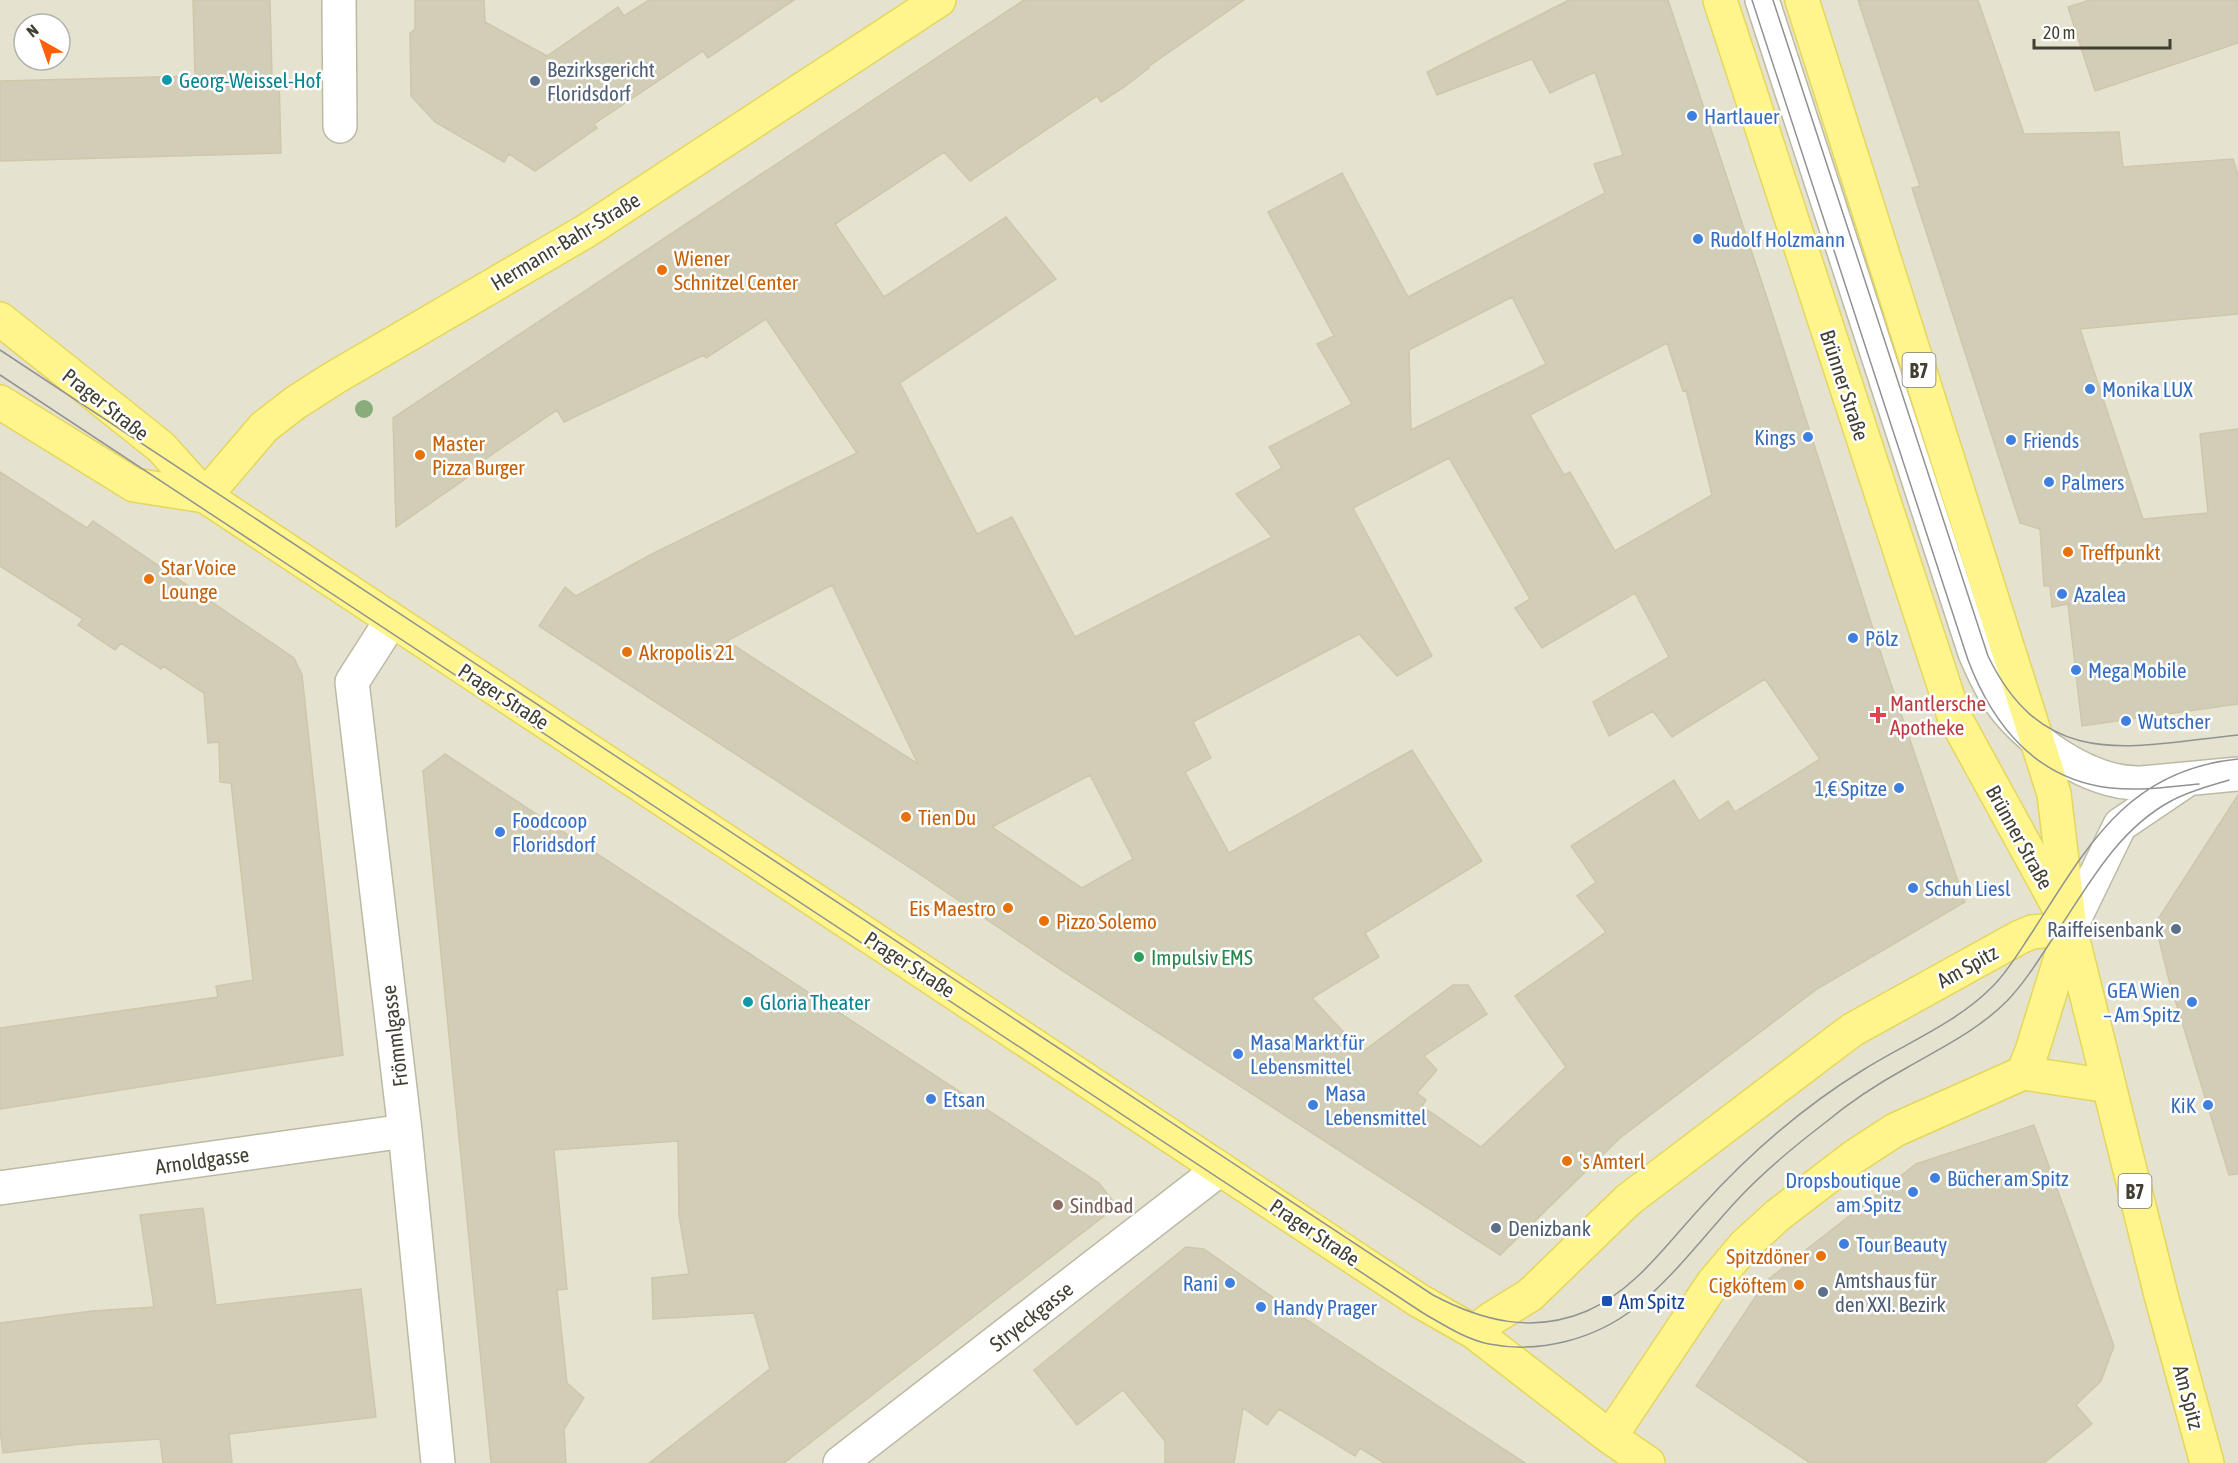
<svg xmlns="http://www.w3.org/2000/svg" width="2238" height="1463" font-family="'Asap Condensed',sans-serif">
  <rect width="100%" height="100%" fill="#f1f0e2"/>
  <!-- residential -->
  <path fill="#e5e3cf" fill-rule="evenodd" d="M 0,0 L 2238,0 L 2238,1463 L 0,1463 ZM 24,24 L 60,24 L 60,60 L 24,60 Z"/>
  <!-- building -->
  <path fill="#d2cdb7" stroke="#cec7aa" stroke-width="1.5" fill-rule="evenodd" d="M 193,0 L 270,0 L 272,77 L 279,77 L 281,153 L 0,161 L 0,81 L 195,76 Z
    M 415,0 L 484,0 L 485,22 L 547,56 L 618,7 L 624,16 L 649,0 L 794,0 L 708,58 L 703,51 L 594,124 L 597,128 L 535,171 L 509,154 L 504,162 L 435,122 L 411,96 L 410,33 L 415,29 Z
    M 1024,0 L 1244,0 L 1148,67 L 1149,68 L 1123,88 L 1101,102 L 1097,96 L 970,181 L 944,152 L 835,224 L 884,297 L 1006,217 L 1056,279 L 900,383 L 977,534 L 1012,517 L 1075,637 L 1272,537 L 1236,494 L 1282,468 L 1269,447 L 1352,404 L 1317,344 L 1334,336 L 1268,212 L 1342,173 L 1408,297 L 1605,193 L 1594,164 L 1623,155 L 1595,72 L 1550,93 L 1532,59 L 1437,95 L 1427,72 L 1569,0 L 1668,0 L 1770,307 L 1885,666 L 1965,902 L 1817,989 L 1620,1138 L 1500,1255 L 1063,971 L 915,871 L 539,626 L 565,587 L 576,596 L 650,555 L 857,453 L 766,319 L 706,358 L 704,355 L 564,422 L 557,410 L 468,471 L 468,477 L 396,527 L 393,418 ZM 1512,297 L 1546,364 L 1411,430 L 1409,350 ZM 1667,343 L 1683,391 L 1686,390 L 1712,495 L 1615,551 L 1570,472 L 1564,475 L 1530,415 ZM 1449,458 L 1530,599 L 1515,608 L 1542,648 L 1635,593 L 1669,657 L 1593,702 L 1609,736 L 1653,711 L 1672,737 L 1765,679 L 1820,759 L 1735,812 L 1728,801 L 1699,821 L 1674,780 L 1571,846 L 1596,882 L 1577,896 L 1606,932 L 1515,996 L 1566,1067 L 1481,1147 L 1422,1106 L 1426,1100 L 1417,1093 L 1437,1070 L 1424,1056 L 1487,1014 L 1468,985 L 1453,985 L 1362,1052 L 1312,998 L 1379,957 L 1365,933 L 1482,861 L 1412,750 L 1229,853 L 1185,772 L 1211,758 L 1193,722 L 1359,634 L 1397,676 L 1432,656 L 1353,508 ZM 832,585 L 918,764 L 727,641 ZM 1090,775 L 1133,859 L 1082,888 L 992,827 Z
    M 1858,0 L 1978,0 L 2024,134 L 2119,132 L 2123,167 L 2233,159 L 2238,175 L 2238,314 L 2080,329 L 2143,519 L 2208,513 L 2200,434 L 2238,429 L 2238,704 L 2082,726 L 2068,604 L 2052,607 L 2050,586 L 2044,586 L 2040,529 L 2020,523 L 1912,188 L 1920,186 Z
    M 2090,0 L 2238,0 L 2238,43 L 2095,91 L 2068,7 Z
    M 0,472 L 87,528 L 93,521 L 294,658 L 302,675 L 343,1055 L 0,1109 L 0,1028 L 218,997 L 216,986 L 253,980 L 231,783 L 220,782 L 219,742 L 208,743 L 204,693 L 163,666 L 161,669 L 121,643 L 115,650 L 78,625 L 83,619 L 0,566 Z
    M 445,754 L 1099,1183 L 1117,1206 L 784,1463 L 649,1463 L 770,1369 L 754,1313 L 653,1319 L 652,1278 L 689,1274 L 679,1216 L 678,1141 L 554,1150 L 567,1289 L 557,1290 L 567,1383 L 584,1398 L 564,1429 L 566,1463 L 491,1463 L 423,771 Z
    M 2238,795 L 2238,1174 L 2229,1175 L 2169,980 L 2155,924 Z
    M 2034,1125 L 2114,1346 L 2101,1381 L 2076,1405 L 2092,1424 L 2044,1463 L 1810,1463 L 1696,1386 L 1766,1281 L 1916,1164 Z
    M 203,1208 L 216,1305 L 361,1289 L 376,1417 L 229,1434 L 232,1463 L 163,1463 L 160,1439 L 82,1444 L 3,1453 L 0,1430 L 0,1323 L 92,1311 L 154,1307 L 140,1215 Z
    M 1186,1247 L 1204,1249 L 1278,1301 L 1525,1463 L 1384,1463 L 1360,1448 L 1355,1456 L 1279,1409 L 1267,1425 L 1243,1408 L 1234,1463 L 1165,1463 L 1165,1441 L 1123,1390 L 1077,1425 L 1034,1370 Z"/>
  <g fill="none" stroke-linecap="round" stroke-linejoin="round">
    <!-- minor casing -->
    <g stroke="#bcb9a4" stroke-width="36">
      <path id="minor" d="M 339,0 L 340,126
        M 1762,0 L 1975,653 C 1981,667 1987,681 1996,695 C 2022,738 2090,785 2142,783 L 2238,774
        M 391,621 L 352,682 L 405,1131 L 438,1463
        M 2070,928 L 2120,825 L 2185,781
        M 0,1188 L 405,1131
        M 840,1463 L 1220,1169"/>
    </g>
    <!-- major casing -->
    <g stroke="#e5d65c" stroke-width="36">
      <path id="major" d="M 1720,0 L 1954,716 L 2062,913
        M 1802,0 L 2054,794 L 2070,928 L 2161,1295 L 2207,1463
        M 0,319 L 161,447 L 205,496 L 1418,1300 L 1474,1332 L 1610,1437 L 1648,1463
        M 0,402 L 134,485 L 205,496
        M 205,496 L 264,427 L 295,403 L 334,378 L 586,231 L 939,0
        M 2023,1073 L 2032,1051 L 2070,928
        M 1474,1332 L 1491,1319 L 1530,1295 L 1628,1200 L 1852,1030 L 2020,937 L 2032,932 L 2070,928
        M 1610,1437 L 1713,1283 L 1745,1245 L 1778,1215 L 1855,1156 L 1895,1130 L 2023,1073 L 2109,1086"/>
    </g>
    <!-- minor -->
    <use href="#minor" stroke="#fff" stroke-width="33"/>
    <!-- major -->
    <use href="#major" stroke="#fff58d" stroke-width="33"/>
    <!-- tram -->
    <path stroke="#929292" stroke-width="1.5" d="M 1752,0 L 1968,660 C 1993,726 2037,780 2111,788 C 2140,791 2171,787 2199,784
      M 1773,0 L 1988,656 C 2045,773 2130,746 2238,735
      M 0,350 L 1433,1295 C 1482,1321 1533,1334 1587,1311 C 1635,1290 1666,1245 1701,1207 C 1748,1155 1803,1107 1863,1070 C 1906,1043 1957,1023 1993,986 C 2009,970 2020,950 2033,931 C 2087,847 2127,770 2238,759
      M 0,375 L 1423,1313 C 1444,1325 1465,1339 1489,1344 C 1540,1354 1596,1339 1636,1307 C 1675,1276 1706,1233 1740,1197 C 1766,1169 1796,1145 1826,1122 C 1851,1101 1879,1083 1908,1067 C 1943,1047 1978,1030 2007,1001 C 2028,979 2042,954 2059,929 C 2090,882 2119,829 2171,801 C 2189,791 2209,786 2229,780"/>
  </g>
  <!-- trees -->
  <circle fill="#89ac7b" cx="364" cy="409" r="9"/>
  <!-- markers -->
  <g fill="#0f9aa8" stroke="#fff" stroke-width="2">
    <circle cx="167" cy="80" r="6"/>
    <circle cx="748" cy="1002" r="6"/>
  </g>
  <g fill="#5c6f8a" stroke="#fff" stroke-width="2">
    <circle cx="535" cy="81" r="6"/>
    <circle cx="2176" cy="929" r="6"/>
    <circle cx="1496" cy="1228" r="6"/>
    <circle cx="1823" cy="1292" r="6"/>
  </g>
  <g fill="#3f7fe0" stroke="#fff" stroke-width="2">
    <circle cx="1692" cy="116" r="6"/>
    <circle cx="1698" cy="239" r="6"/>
    <circle cx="2090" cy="389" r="6"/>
    <circle cx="1808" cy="437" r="6"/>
    <circle cx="2011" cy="440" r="6"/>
    <circle cx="2049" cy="482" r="6"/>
    <circle cx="2062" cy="594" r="6"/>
    <circle cx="1853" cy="638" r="6"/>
    <circle cx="2076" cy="670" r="6"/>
    <circle cx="2126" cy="721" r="6"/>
    <circle cx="1899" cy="788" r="6"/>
    <circle cx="500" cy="832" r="6"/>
    <circle cx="1913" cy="888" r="6"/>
    <circle cx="2192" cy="1002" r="6"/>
    <circle cx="1238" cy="1054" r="6"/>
    <circle cx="931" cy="1099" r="6"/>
    <circle cx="1313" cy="1105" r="6"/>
    <circle cx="2208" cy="1105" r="6"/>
    <circle cx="1935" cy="1178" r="6"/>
    <circle cx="1913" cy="1192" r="6"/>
    <circle cx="1844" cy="1244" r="6"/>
    <circle cx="1230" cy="1283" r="6"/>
    <circle cx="1261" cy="1307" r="6"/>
  </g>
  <g fill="#e8710a" stroke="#fff" stroke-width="2">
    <circle cx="662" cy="270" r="6"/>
    <circle cx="420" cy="455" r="6"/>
    <circle cx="2068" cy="552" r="6"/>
    <circle cx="149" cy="579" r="6"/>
    <circle cx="627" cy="652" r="6"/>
    <circle cx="906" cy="817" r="6"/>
    <circle cx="1008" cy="908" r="6"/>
    <circle cx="1044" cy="921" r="6"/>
    <circle cx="1567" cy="1161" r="6"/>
    <circle cx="1821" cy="1256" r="6"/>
    <circle cx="1799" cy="1285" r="6"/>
  </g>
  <path fill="#e0444e" stroke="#fff" stroke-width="2" d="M1875 706h6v6h6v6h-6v6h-6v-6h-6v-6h6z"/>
  <circle fill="#2e9e5b" stroke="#fff" stroke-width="2" cx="1139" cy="957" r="6"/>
  <circle fill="#8d6e63" stroke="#fff" stroke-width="2" cx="1058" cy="1205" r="6"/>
  <rect fill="#1a4fb4" stroke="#fff" stroke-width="2" x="1601" y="1295" width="12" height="12" rx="3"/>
  <g text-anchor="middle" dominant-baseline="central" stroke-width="5" stroke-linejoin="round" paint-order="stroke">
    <!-- shield labels -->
    <g fill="#fff" stroke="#7b7970" stroke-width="1.5">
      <rect x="1902.5" y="353" width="33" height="34" rx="4.5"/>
      <rect x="2118.5" y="1174" width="33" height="34" rx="4.5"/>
    </g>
    <g font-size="20" font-weight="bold" fill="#423f32">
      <text x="1919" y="370">B7</text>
      <text x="2135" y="1191">B7</text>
    </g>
    <!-- service labels -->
    <g font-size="21" fill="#4e5e75" stroke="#fff" text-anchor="start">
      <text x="547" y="69">Bezirksgericht<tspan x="547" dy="24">Floridsdorf</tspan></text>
      <text x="2164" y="929" text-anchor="end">Raiffeisenbank</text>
      <text x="1508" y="1228">Denizbank</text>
      <text x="1835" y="1280">Amtshaus für<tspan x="1835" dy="24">den XXI. Bezirk</tspan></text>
    </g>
    <!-- culture labels -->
    <g font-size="21" fill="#0d838f" stroke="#fff" text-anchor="start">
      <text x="179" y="80">Georg-Weissel-Hof</text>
      <text x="760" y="1002">Gloria Theater</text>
    </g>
    <!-- shop labels -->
    <g font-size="21" fill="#366cbe" stroke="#fff" text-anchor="start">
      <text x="1704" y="116">Hartlauer</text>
      <text x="1710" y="239">Rudolf Holzmann</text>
      <text x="2102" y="389">Monika LUX</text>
      <text x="1796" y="437" text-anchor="end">Kings</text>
      <text x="2023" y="440">Friends</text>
      <text x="2061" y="482">Palmers</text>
      <text x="2074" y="594">Azalea</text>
      <text x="1865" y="638">Pölz</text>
      <text x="2088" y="670">Mega Mobile</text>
      <text x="2138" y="721">Wutscher</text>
      <text x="1887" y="788" text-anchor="end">1,€ Spitze</text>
      <text x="512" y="820">Foodcoop<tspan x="512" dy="24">Floridsdorf</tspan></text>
      <text x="1925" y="888">Schuh Liesl</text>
      <text x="2180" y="990" text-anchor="end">GEA Wien<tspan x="2180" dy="24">– Am Spitz</tspan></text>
      <text x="1250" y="1042">Masa Markt für<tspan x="1250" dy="24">Lebensmittel</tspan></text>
      <text x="1325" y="1093">Masa<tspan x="1325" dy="24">Lebensmittel</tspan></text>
      <text x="943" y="1099">Etsan</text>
      <text x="2196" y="1105" text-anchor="end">KiK</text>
      <text x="1947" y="1178">Bücher am Spitz</text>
      <text x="1901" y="1180" text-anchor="end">Dropsboutique<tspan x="1901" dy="24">am Spitz</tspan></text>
      <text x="1856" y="1244">Tour Beauty</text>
      <text x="1218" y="1283" text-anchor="end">Rani</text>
      <text x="1273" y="1307">Handy Prager</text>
    </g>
    <!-- street labels -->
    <g font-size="21" fill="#423f32" stroke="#fff">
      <text transform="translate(565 241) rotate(-31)">Hermann-Bahr-Straße</text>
      <text transform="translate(1845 385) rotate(72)">Brünner Straße</text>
      <text transform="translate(106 404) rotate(38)">Prager Straße</text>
      <text transform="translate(504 696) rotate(33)">Prager Straße</text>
      <text transform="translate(2020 837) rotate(61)">Brünner Straße</text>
      <text transform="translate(910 964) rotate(33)">Prager Straße</text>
      <text transform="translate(1967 966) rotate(-29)">Am Spitz</text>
      <text transform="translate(394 1036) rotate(-97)">Frömmlgasse</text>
      <text transform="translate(202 1160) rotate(-8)">Arnoldgasse</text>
      <text transform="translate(1315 1232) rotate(34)">Prager Straße</text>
      <text transform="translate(1031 1316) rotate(-38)">Stryeckgasse</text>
      <text transform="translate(2189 1397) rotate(75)">Am Spitz</text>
    </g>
    <!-- food labels -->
    <g font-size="21" fill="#c56008" stroke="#fff" text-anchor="start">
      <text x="674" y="258">Wiener<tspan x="674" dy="24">Schnitzel Center</tspan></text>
      <text x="432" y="443">Master<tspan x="432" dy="24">Pizza Burger</tspan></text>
      <text x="2080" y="552">Treffpunkt</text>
      <text x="161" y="567">Star Voice<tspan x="161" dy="24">Lounge</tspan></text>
      <text x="639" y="652">Akropolis 21</text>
      <text x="918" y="817">Tien Du</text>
      <text x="996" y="908" text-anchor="end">Eis Maestro</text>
      <text x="1056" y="921">Pizzo Solemo</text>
      <text x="1579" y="1161">'s Amterl</text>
      <text x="1809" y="1256" text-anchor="end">Spitzdöner</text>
      <text x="1787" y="1285" text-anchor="end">Cigköftem</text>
    </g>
    <!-- health labels -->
    <g font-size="21" fill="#be3a42" stroke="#fff" text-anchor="start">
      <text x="1890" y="703">Mantlersche<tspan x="1890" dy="24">Apotheke</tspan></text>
    </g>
    <!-- leisure labels -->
    <g font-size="21" fill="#27864d" stroke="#fff" text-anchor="start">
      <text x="1151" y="957">Impulsiv EMS</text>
    </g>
    <!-- education labels -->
    <g font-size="21" fill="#785e54" stroke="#fff" text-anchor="start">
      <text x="1070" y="1205">Sindbad</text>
    </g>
    <!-- transit labels -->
    <g font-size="21" fill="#164399" stroke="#fff" text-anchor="start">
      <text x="1619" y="1301">Am Spitz</text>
    </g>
  </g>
  <!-- north arrow -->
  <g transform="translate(42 42) rotate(320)"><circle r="28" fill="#ffffff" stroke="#b3b2ad" stroke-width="1.5"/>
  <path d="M0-4.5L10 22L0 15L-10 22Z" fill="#fe5f0c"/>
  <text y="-9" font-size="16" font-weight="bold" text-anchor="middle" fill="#423f32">N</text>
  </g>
  <!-- scale -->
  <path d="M2034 39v9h136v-9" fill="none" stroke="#423f32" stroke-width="3"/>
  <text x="2043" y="39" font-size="18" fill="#423f32" stroke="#ffffff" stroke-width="4.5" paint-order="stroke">20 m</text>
</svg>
